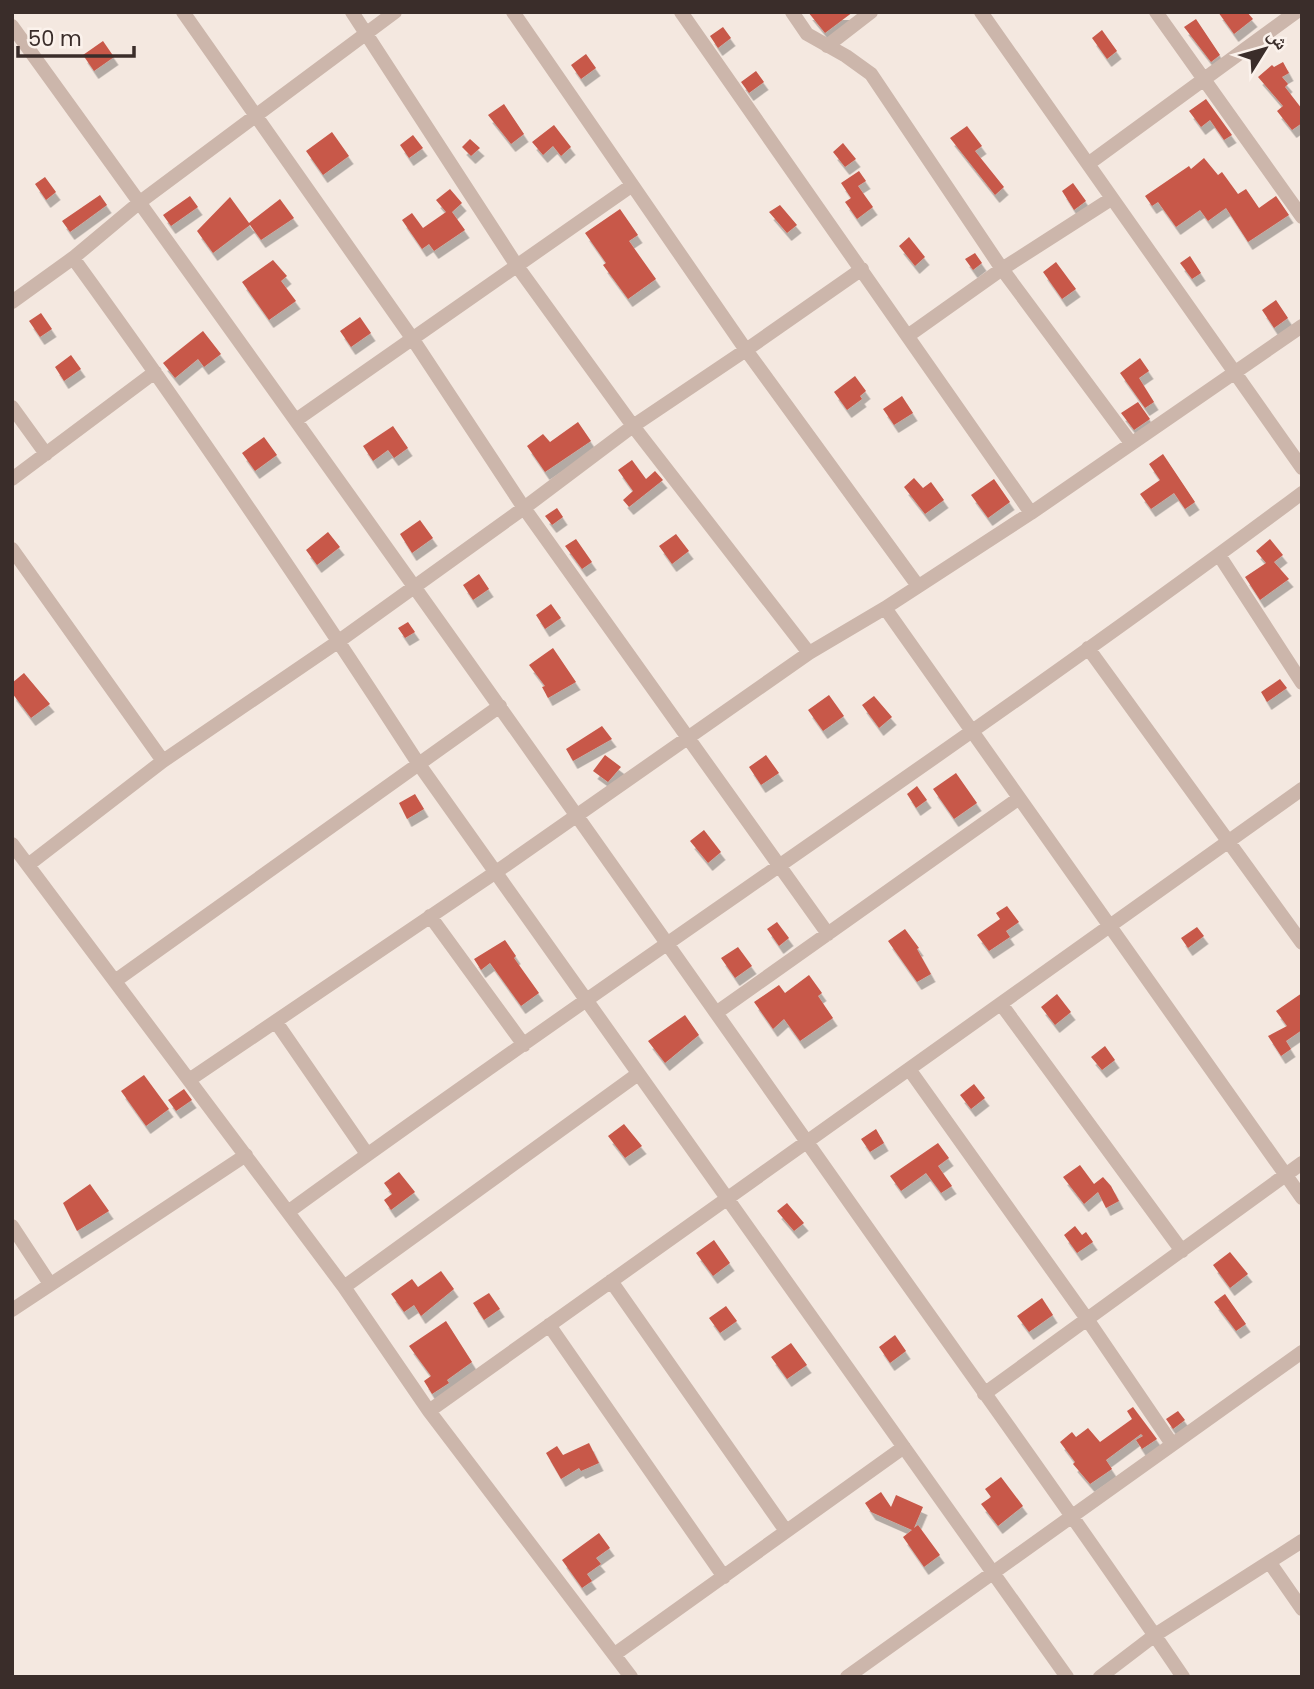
<svg xmlns="http://www.w3.org/2000/svg" width="1314" height="1689" font-family="Poppins,'Noto Naskh Arabic',sans-serif">
  <defs>
    <filter id="shadow"><feDropShadow dx="4.5" dy="8" stdDeviation="0" flood-color="#0004"/></filter>
  </defs>
  <rect width="100%" height="100%" fill="#f4e8e0"/>
  <!-- building -->
  <path fill="#c85849" filter="url(#shadow)" d="M 808,12 L 853,12 L 825,33 Z
    M 1218,12 L 1247,12 L 1253,19 L 1234,34 Z
    M 1196,19 L 1220,55 L 1211,62 L 1184,27 Z
    M 723,27 L 731,38 L 718,48 L 710,36 Z
    M 1102,30 L 1117,51 L 1107,59 L 1092,38 Z
    M 103,41 L 114,57 L 94,71 L 83,55 Z
    M 586,54 L 596,68 L 581,79 L 571,65 Z
    M 1283,62 L 1289,73 L 1282,77 L 1288,84 L 1285,87 L 1302,109 L 1302,123 L 1292,130 L 1277,111 L 1283,106 L 1258,77 L 1272,65 L 1274,67 Z
    M 756,71 L 764,82 L 749,93 L 741,82 Z
    M 1206,99 L 1232,135 L 1224,140 L 1210,120 L 1201,127 L 1189,111 Z
    M 504,104 L 524,134 L 511,144 L 488,115 Z
    M 554,125 L 571,147 L 561,156 L 553,146 L 543,155 L 532,142 Z
    M 967,126 L 982,146 L 975,151 L 1004,187 L 995,195 L 950,138 Z
    M 332,132 L 349,156 L 323,175 L 306,151 Z
    M 413,135 L 423,148 L 409,158 L 400,145 Z
    M 470,139 L 480,148 L 471,156 L 462,147 Z
    M 843,143 L 856,159 L 845,167 L 833,152 Z
    M 1204,158 L 1218,175 L 1222,172 L 1238,194 L 1246,189 L 1259,208 L 1276,196 L 1289,215 L 1248,242 L 1226,208 L 1208,221 L 1200,210 L 1176,227 L 1158,202 L 1152,206 L 1145,196 L 1189,166 L 1191,169 Z
    M 859,171 L 866,181 L 858,186 L 873,207 L 857,219 L 845,202 L 851,198 L 841,183 Z
    M 45,177 L 56,192 L 46,200 L 35,184 Z
    M 1073,183 L 1086,201 L 1074,210 L 1062,191 Z
    M 450,189 L 462,203 L 452,212 L 465,230 L 434,251 L 429,244 L 422,249 L 402,220 L 412,213 L 423,228 L 446,212 L 436,200 Z
    M 100,195 L 107,205 L 70,232 L 62,221 Z
    M 190,196 L 198,207 L 171,226 L 163,215 Z
    M 230,197 L 249,223 L 280,199 L 294,218 L 261,240 L 250,225 L 213,253 L 197,231 Z
    M 780,205 L 797,225 L 787,233 L 769,212 Z
    M 620,209 L 638,235 L 629,241 L 656,279 L 628,299 L 603,265 L 606,263 L 585,233 Z
    M 909,237 L 925,257 L 915,266 L 899,246 Z
    M 975,253 L 982,263 L 973,270 L 965,259 Z
    M 1190,256 L 1201,273 L 1192,279 L 1180,263 Z
    M 273,260 L 287,276 L 281,281 L 296,301 L 269,320 L 242,282 Z
    M 1056,262 L 1076,289 L 1062,299 L 1043,272 Z
    M 1276,300 L 1288,318 L 1274,328 L 1262,310 Z
    M 41,313 L 52,329 L 40,337 L 29,321 Z
    M 360,317 L 371,333 L 351,347 L 340,331 Z
    M 203,331 L 221,354 L 204,367 L 198,359 L 175,378 L 163,363 Z
    M 71,355 L 81,369 L 64,381 L 55,367 Z
    M 1140,358 L 1149,371 L 1139,378 L 1154,402 L 1145,408 L 1120,373 Z
    M 855,376 L 866,391 L 860,396 L 862,399 L 847,410 L 834,392 Z
    M 902,396 L 913,413 L 894,425 L 883,409 Z
    M 1138,402 L 1150,419 L 1134,430 L 1121,413 Z
    M 578,422 L 591,441 L 545,472 L 527,446 L 543,434 L 550,442 Z
    M 393,426 L 408,448 L 394,458 L 388,450 L 373,461 L 363,446 Z
    M 264,437 L 277,455 L 255,471 L 242,453 Z
    M 1163,454 L 1195,502 L 1185,509 L 1174,493 L 1151,509 L 1140,494 L 1160,480 L 1149,464 Z
    M 632,460 L 646,479 L 655,471 L 663,480 L 629,507 L 623,500 L 633,491 L 618,470 Z
    M 914,478 L 923,488 L 931,482 L 944,500 L 925,514 L 904,487 Z
    M 994,479 L 1010,502 L 988,518 L 971,495 Z
    M 557,508 L 563,517 L 552,525 L 545,516 Z
    M 420,520 L 433,538 L 412,553 L 400,534 Z
    M 328,532 L 340,547 L 317,565 L 306,550 Z
    M 676,534 L 689,551 L 672,564 L 659,546 Z
    M 576,539 L 592,562 L 582,569 L 565,546 Z
    M 1270,539 L 1283,555 L 1274,562 L 1289,579 L 1260,600 L 1245,577 L 1266,563 L 1256,551 Z
    M 479,574 L 489,589 L 473,600 L 463,585 Z
    M 551,604 L 561,618 L 545,629 L 536,615 Z
    M 408,622 L 415,632 L 405,638 L 398,628 Z
    M 553,648 L 576,682 L 548,698 L 542,687 L 545,686 L 529,665 Z
    M 24,673 L 50,704 L 31,718 L 12,693 L 12,683 Z
    M 1280,679 L 1287,688 L 1267,702 L 1261,692 Z
    M 829,695 L 844,716 L 823,731 L 808,710 Z
    M 874,696 L 892,717 L 879,728 L 862,705 Z
    M 602,726 L 612,739 L 573,761 L 566,749 Z
    M 605,755 L 621,767 L 608,782 L 593,771 Z
    M 766,755 L 779,773 L 761,785 L 749,767 Z
    M 956,773 L 977,803 L 954,819 L 933,789 Z
    M 917,786 L 927,800 L 916,808 L 907,794 Z
    M 415,794 L 424,809 L 407,819 L 399,803 Z
    M 704,830 L 721,852 L 708,863 L 690,841 Z
    M 1007,906 L 1019,922 L 1006,931 L 1010,937 L 989,951 L 977,935 L 1000,919 L 996,913 Z
    M 777,922 L 789,938 L 779,946 L 767,929 Z
    M 1197,927 L 1204,936 L 1188,948 L 1181,938 Z
    M 905,929 L 919,948 L 917,949 L 931,974 L 917,982 L 888,941 Z
    M 505,940 L 516,956 L 514,958 L 539,993 L 521,1006 L 490,963 L 481,970 L 474,959 Z
    M 738,947 L 752,966 L 735,978 L 721,958 Z
    M 809,975 L 822,993 L 818,996 L 833,1018 L 800,1041 L 784,1019 L 773,1029 L 754,1002 L 779,985 L 785,993 Z
    M 1302,993 L 1302,1030 L 1286,1041 L 1291,1049 L 1281,1056 L 1268,1036 L 1287,1026 L 1276,1011 Z
    M 1057,994 L 1071,1012 L 1055,1025 L 1041,1007 Z
    M 685,1015 L 699,1035 L 665,1063 L 648,1041 Z
    M 1105,1046 L 1115,1060 L 1102,1070 L 1091,1057 Z
    M 144,1075 L 169,1109 L 146,1126 L 121,1091 Z
    M 974,1084 L 985,1098 L 971,1109 L 960,1095 Z
    M 184,1089 L 192,1100 L 176,1111 L 168,1100 Z
    M 624,1124 L 642,1146 L 625,1158 L 608,1136 Z
    M 876,1129 L 884,1143 L 870,1152 L 861,1139 Z
    M 938,1143 L 949,1158 L 938,1166 L 952,1186 L 941,1193 L 926,1173 L 901,1191 L 890,1176 Z
    M 1080,1165 L 1094,1184 L 1103,1177 L 1111,1186 L 1119,1201 L 1106,1208 L 1098,1192 L 1084,1204 L 1063,1177 Z
    M 399,1172 L 415,1192 L 391,1210 L 384,1200 L 392,1194 L 384,1183 Z
    M 90,1184 L 109,1211 L 77,1231 L 63,1203 Z
    M 787,1203 L 804,1223 L 794,1231 L 777,1211 Z
    M 1075,1226 L 1082,1235 L 1086,1232 L 1093,1242 L 1077,1253 L 1064,1235 Z
    M 714,1240 L 730,1263 L 713,1276 L 696,1253 Z
    M 1230,1252 L 1248,1274 L 1230,1288 L 1213,1265 Z
    M 441,1271 L 454,1289 L 421,1316 L 414,1305 L 404,1312 L 391,1294 L 412,1279 L 418,1287 Z
    M 489,1293 L 500,1309 L 484,1320 L 473,1303 Z
    M 1225,1294 L 1246,1324 L 1236,1331 L 1214,1302 Z
    M 1042,1298 L 1053,1315 L 1029,1332 L 1017,1316 Z
    M 726,1306 L 737,1321 L 720,1333 L 709,1318 Z
    M 446,1321 L 472,1362 L 447,1380 L 449,1383 L 432,1394 L 424,1381 L 431,1376 L 409,1346 Z
    M 895,1335 L 906,1351 L 890,1363 L 879,1347 Z
    M 791,1343 L 807,1365 L 787,1379 L 771,1357 Z
    M 1133,1407 L 1157,1439 L 1142,1449 L 1136,1440 L 1143,1436 L 1141,1434 L 1106,1460 L 1112,1469 L 1090,1484 L 1073,1464 L 1075,1462 L 1060,1442 L 1072,1432 L 1076,1437 L 1088,1428 L 1100,1442 L 1132,1419 L 1127,1411 Z
    M 1178,1411 L 1185,1420 L 1173,1429 L 1166,1419 Z
    M 589,1443 L 599,1463 L 581,1471 L 579,1468 L 561,1479 L 546,1453 L 557,1446 L 563,1455 Z
    M 1001,1477 L 1023,1506 L 998,1526 L 981,1504 L 991,1497 L 985,1489 Z
    M 881,1492 L 891,1507 L 896,1495 L 923,1507 L 914,1528 L 918,1525 L 940,1555 L 924,1567 L 903,1537 L 912,1530 L 871,1512 L 865,1503 Z
    M 599,1533 L 610,1548 L 596,1558 L 601,1564 L 587,1574 L 592,1581 L 582,1588 L 562,1560 Z"/>
  <g fill="none" stroke-linecap="round" stroke-linejoin="round">
    <!-- street -->
    <path stroke="#ccb6ab" stroke-width="14" d="M 183,12 L 412,338 L 524,508 L 828,934
      M 352,12 L 517,266 L 633,426 L 809,653
      M 513,12 L 746,350 L 918,586
      M 681,12 L 1031,513
      M 792,12 L 807,34 L 846,56 L 871,74 L 1002,269 L 1131,443
      M 981,12 L 1302,468
      M 1156,12 L 1302,217
      M 12,26 C 291,411 565,798 838,1186 C 953,1350 1071,1511 1183,1677
      M 827,46 L 871,12
      M 1088,164 L 1296,12
      M 73,258 C 193,423 307,592 418,763 L 1067,1677
      M 12,302 L 73,258 L 140,202 L 395,12
      M 909,335 L 1002,269 L 1111,199
      M 12,407 L 46,454
      M 296,420 L 631,186
      M 12,479 L 155,372
      M 12,549 L 163,761
      M 1219,555 L 1302,683
      M 885,608 L 1302,1198
      M 1088,648 L 1302,943
      M 12,844 L 344,1287 L 429,1411 L 631,1677
      M 28,865 L 163,761 L 339,641 L 524,508 L 633,426 L 746,350 L 862,269
      M 430,916 L 524,1045
      M 115,981 L 500,706
      M 1001,1004 L 1182,1251
      M 716,1013 L 1018,799
      M 276,1022 L 367,1154
      M 909,1069 L 1087,1319 L 1172,1444
      M 189,1080 L 496,872 L 809,653 L 885,608 L 1031,513 L 1302,326
      M 288,1212 C 623,968 970,741 1302,493
      M 12,1226 L 50,1284
      M 611,1281 L 786,1531
      M 344,1287 L 638,1074
      M 12,1310 L 246,1155
      M 549,1325 L 724,1577
      M 984,1394 L 1302,1163
      M 429,1411 L 1302,789
      M 1270,1563 L 1302,1609
      M 615,1654 L 904,1447
      M 847,1677 L 1302,1352
      M 1100,1677 L 1155,1635 L 1302,1541"/>
  </g>
  <!-- border -->
  <rect width="1314" height="1689" fill="none" stroke="#3a2d2a" stroke-width="28"/>
  <!-- north arrow -->
  <g transform="translate(1265 49) rotate(53)" stroke="#fbf2ec" stroke-width="5" paint-order="stroke">
  <path d="M0-5L12 26L0 18L-12 26Z" fill="#3a2d2a"/>
  <text y="-10" font-size="19" font-weight="bold" text-anchor="middle" fill="#3a2d2a">ش</text>
  </g>
  <!-- scale -->
  <path d="M18 46v10h116v-10" fill="none" stroke="#3a2d2a" stroke-width="3.5"/>
  <text x="28" y="46" font-size="21" fill="#3a2d2a" stroke="#fbf2ec" stroke-width="5" paint-order="stroke">50 m</text>
</svg>
